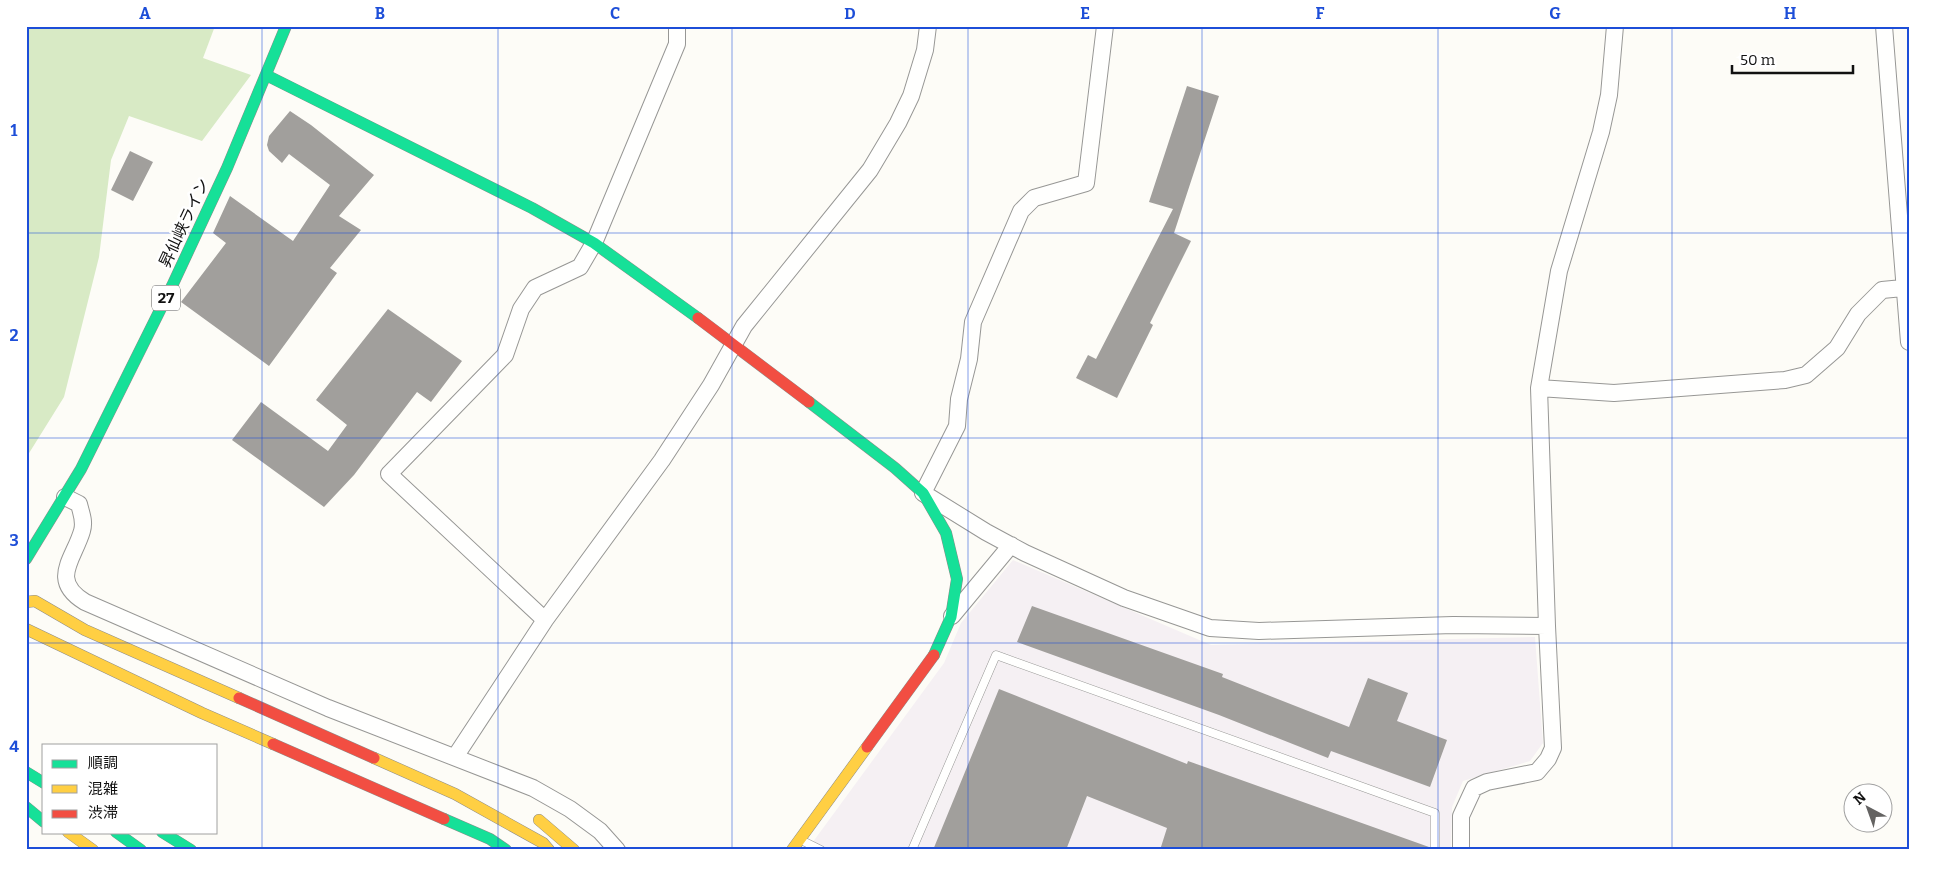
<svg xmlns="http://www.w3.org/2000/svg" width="1935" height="876" font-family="Bitter,'Noto Sans JP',serif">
  <rect width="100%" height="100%" fill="#fdfcf7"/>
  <!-- industrial -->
  <path fill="#f5f0f3" d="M 1013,560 L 1211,645 L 1535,637 L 1543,743 L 1530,761 L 1463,781 L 1452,807 L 1451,850 L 807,850 L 944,663 L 961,623 Z"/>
  <!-- forest -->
  <path fill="#d8eac5" d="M 26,26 L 215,26 L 203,58 L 251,75 L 202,141 L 129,116 L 111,160 L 99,257 L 64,397 L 26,458 Z"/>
  <!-- building -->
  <path fill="#a19f9c" d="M 1187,86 L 1219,96 L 1174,233 L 1191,241 L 1150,323 L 1153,325 L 1117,398 L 1076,378 L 1088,355 L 1096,359 L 1173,209 L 1149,202 Z
    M 290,111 L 311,125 L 374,175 L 339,216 L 361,230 L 330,268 L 337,273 L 269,366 L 181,302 L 226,243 L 213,233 L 230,196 L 293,241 L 330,185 L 289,154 L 282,163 L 269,151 L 267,145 L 269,136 Z
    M 130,151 L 153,162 L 133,201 L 111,190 Z
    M 388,309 L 462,361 L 431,402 L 417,392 L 354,475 L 324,507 L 232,440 L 261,402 L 328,451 L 347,425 L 316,400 Z
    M 1032,606 L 1223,674 L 1222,677 L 1349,727 L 1368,678 L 1408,693 L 1397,721 L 1447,740 L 1430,787 L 1331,751 L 1328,758 L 1219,715 L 1017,642 Z
    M 999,689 L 1187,764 L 1188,761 L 1429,847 L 1429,850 L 1160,850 L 1167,828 L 1087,796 L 1066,850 L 933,850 Z"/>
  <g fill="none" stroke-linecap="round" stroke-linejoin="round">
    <!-- lane casing -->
    <g stroke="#979795" stroke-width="9">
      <path id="lane" d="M 801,840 L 821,850
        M 912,850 L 996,655 L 1435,813 L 1435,850"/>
    </g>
    <!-- street casing -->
    <g stroke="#979795" stroke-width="18">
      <path id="street" d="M 1105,26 L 1086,183 L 1034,198 L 1021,211 L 973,322 L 969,359 L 959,399 L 957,426 L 923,493 L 986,532 L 1025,553 L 1124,598 L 1210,628 L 1259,631 L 1453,625 L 1547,626
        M 1884,26 L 1909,342
        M 1539,388 L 1614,393 L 1785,380 L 1806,375 L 1837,348 L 1858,314 L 1882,290 L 1903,288
        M 65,497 L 79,504 C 81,513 85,521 82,531 C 74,559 49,580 85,602 L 328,708 L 533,788 L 570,809 L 600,831 L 617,850
        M 952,616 L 1011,545
        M 545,620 L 389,474 L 505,355 L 521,309 L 535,288 L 580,267 L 594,243 L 677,44 L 677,26
        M 455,757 L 545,620 L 662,460 L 711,385 L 744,326 L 870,170 L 898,123 L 911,96 L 925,50 L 928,26
        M 1461,850 L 1461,816 L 1474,788 L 1487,782 L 1537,772 L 1548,759 L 1553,748 L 1547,626 L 1539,388 L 1559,271 L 1601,132 L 1609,95 L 1615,26"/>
    </g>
    <!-- fast casing -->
    <g stroke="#8e8d8b" stroke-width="12">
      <path id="fast" d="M 266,75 L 532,208 L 594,243 L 698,318
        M 809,402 L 895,468 L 923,493 L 946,533 L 957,579 L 951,617 L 934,655
        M 26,559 L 81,469 L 172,286 L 227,168 L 286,26
        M 26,772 L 44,783
        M 26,807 L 44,822
        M 444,819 L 490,839 L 506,850
        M 116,832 L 141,850
        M 162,832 L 191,850"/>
    </g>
    <!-- slow casing -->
    <g stroke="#8e8d8b" stroke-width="12">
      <path id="slow" d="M 26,602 L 35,601 L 85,630 L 239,698
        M 26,629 L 202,713 L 273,744
        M 374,758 L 455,794 L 543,843 L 549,850
        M 539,820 L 574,850
        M 68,832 L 93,850
        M 792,850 L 867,747"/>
    </g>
    <!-- jam casing -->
    <g stroke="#8e8d8b" stroke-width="12">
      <path id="jam" d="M 698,318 L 809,402
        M 239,698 L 374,758
        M 273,744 L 444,819
        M 867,747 L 934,655"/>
    </g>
    <!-- lane -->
    <use href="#lane" stroke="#fffffe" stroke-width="8"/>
    <!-- street -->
    <use href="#street" stroke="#fffffe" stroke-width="16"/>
    <!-- fast -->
    <use href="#fast" stroke="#16e098" stroke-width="11"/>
    <!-- slow -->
    <use href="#slow" stroke="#ffcf43" stroke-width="11"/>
    <!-- jam -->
    <use href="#jam" stroke="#f24e42" stroke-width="11"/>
  </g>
  <!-- grid -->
  <path fill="none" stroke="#1d4ed8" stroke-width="1" stroke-opacity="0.55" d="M 262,26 L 262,850M 498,26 L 498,850M 732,26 L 732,850M 968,26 L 968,850M 1202,26 L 1202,850M 1438,26 L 1438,850M 1672,26 L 1672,850M 26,233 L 1909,233M 26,438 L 1909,438M 26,643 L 1909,643"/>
  <g text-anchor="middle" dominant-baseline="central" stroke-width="5" stroke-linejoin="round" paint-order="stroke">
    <!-- shield labels -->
    <rect fill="#fff" stroke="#585858" stroke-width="1" x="152" y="285.5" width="28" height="25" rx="4"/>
    <g font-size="15" font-weight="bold" fill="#111">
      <text x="166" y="298">27</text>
    </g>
    <!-- street labels -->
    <g font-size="16" fill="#111" stroke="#fff">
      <text transform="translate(184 223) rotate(-65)">昇仙峡ライン</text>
    </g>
  </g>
  <!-- border -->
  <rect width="1935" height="876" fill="none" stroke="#ffffff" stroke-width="55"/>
  <!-- legend -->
  <rect x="42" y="744" width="175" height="90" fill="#ffffff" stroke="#a0a0a0"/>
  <rect x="52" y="760" width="25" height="8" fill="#16e098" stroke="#a0a0a0"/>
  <text x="88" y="768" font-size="15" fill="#111111">順調</text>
  <rect x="52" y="785" width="25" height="8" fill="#ffcf43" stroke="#a0a0a0"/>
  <text x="88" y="794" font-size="15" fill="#111111">混雑</text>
  <rect x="52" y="810" width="25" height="8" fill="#f24e42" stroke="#a0a0a0"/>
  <text x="88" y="818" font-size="15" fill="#111111">渋滞</text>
  <!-- north arrow -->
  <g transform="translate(1868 808) rotate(319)"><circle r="24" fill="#ffffff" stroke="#a0a0a0"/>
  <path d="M0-4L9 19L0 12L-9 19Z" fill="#646362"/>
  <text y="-8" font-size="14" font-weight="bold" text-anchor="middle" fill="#111111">N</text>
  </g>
  <!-- scale -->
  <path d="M1732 65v8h121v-8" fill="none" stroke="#111111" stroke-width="2.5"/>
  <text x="1740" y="65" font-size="15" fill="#111111" stroke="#ffffff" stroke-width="4" paint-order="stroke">50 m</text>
  <rect x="28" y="28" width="1880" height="820" fill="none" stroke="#1d4ed8" stroke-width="2"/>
  <g font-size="16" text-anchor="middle" font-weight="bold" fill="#1d4ed8">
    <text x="145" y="19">A</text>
    <text x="380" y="19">B</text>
    <text x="615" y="19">C</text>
    <text x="850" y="19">D</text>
    <text x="1085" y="19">E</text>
    <text x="1320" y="19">F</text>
    <text x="1555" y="19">G</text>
    <text x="1790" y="19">H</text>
    <text x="14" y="136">1</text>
    <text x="14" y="341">2</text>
    <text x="14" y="546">3</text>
    <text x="14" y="752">4</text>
  </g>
</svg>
